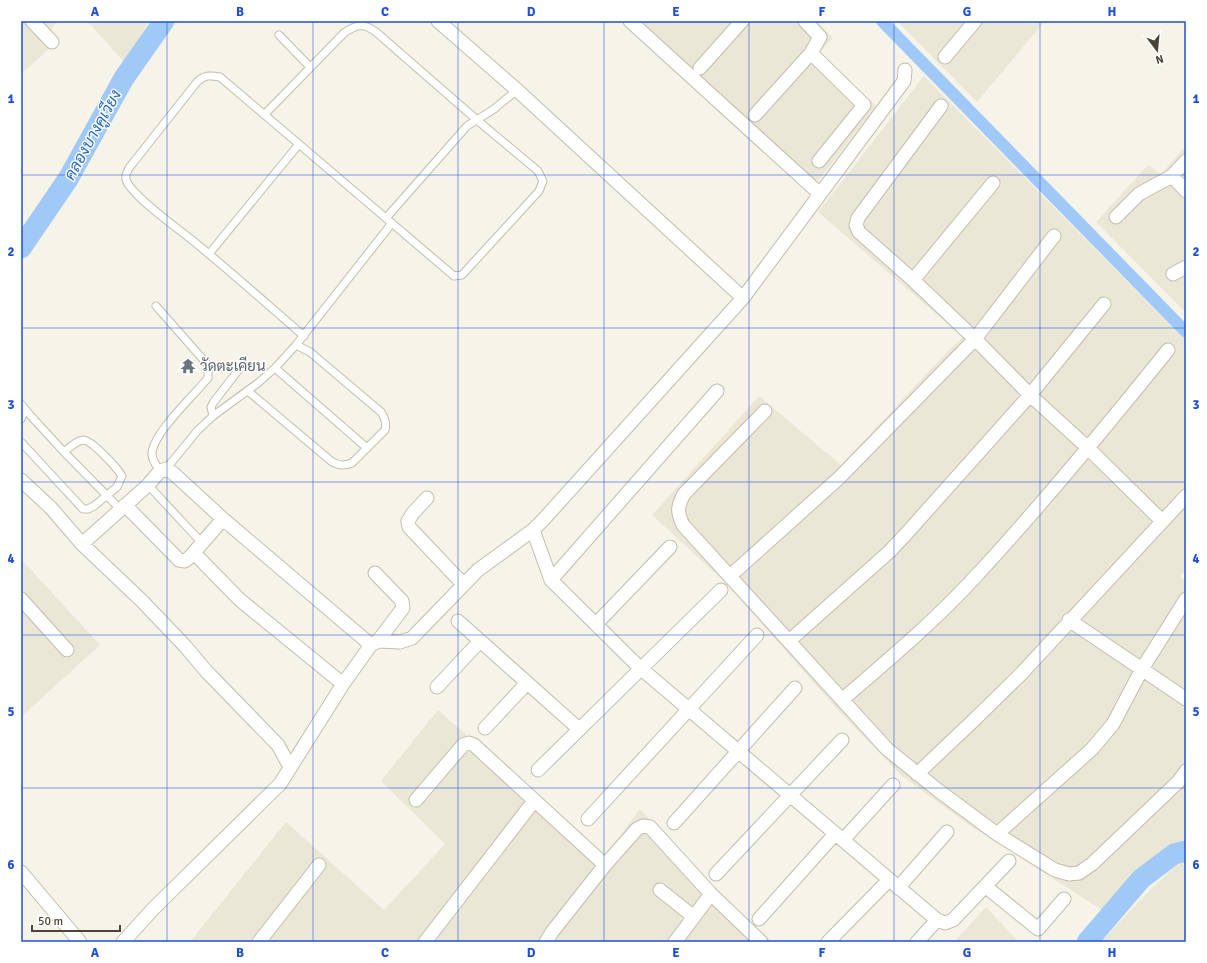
<svg xmlns="http://www.w3.org/2000/svg" width="1207" height="963" font-family="Signika,Sarabun,sans-serif">
  <rect width="100%" height="100%" fill="#f6f4e9"/>
  <!-- residential -->
  <path fill="#eae7d6" d="M 21,21 L 58,21 L 51,29 L 58,41 L 21,74 Z
    M 87,21 L 149,21 L 125,63 Z
    M 634,21 L 816,21 L 833,38 L 820,52 L 876,106 L 818,181 L 802,172 Z
    M 897,21 L 1045,21 L 977,102 Z
    M 924,76 L 1186,341 L 1186,569 L 1180,577 L 1186,582 L 1186,852 L 1174,854 L 1110,915 L 972,827 L 901,775 L 835,707 L 726,583 L 652,515 L 759,396 L 841,465 L 948,351 L 963,337 L 818,212 Z
    M 1186,146 L 1186,313 L 1096,222 L 1148,165 L 1161,174 Z
    M 21,559 L 100,645 L 21,717 Z
    M 438,710 L 605,856 L 640,809 L 720,894 L 773,942 L 190,942 L 286,822 L 384,910 L 445,844 L 381,781 Z
    M 1186,861 L 1186,942 L 1101,942 L 1150,890 L 1177,865 Z
    M 986,907 L 1019,942 L 954,942 Z"/>
  <g fill="none" stroke-linecap="round" stroke-linejoin="round">
    <!-- canal -->
    <path stroke="#a0c9f7" stroke-width="12" d="M 882,21 L 1186,332"/>
    <!-- river -->
    <path stroke="#a0c9f7" stroke-width="21" d="M 21,248 L 68,179 L 124,78 L 164,21
      M 1087,942 L 1141,879 L 1174,854 L 1186,851"/>
    <!-- lane casing -->
    <g stroke="#c2bdaa" stroke-width="9">
      <path id="lane" d="M 279,35 L 310,67
        M 264,115 L 344,33 C 356,25 363,22 376,32 L 477,120 L 538,171 L 543,181 L 539,191 L 462,275 L 454,276 L 220,77 C 210,75 204,75 197,82 L 129,168 C 127,173 124,176 127,182 C 135,198 177,228 192,240 C 230,271 267,304 304,336
        M 386,218 L 467,126 L 494,109 L 517,90
        M 209,254 L 299,144
        M 156,306 L 208,365 L 208,378 C 195,394 152,434 152,454 C 152,461 157,466 160,471
        M 296,345 L 392,223
        M 275,368 L 367,448
        M 21,404 L 30,415 L 64,452 L 120,509
        M 213,416 L 211,407 L 213,403 L 243,364
        M 21,419 L 25,409
        M 21,442 L 83,509 L 88,509 L 94,506 L 117,487 L 122,476 C 117,468 92,440 83,440 C 76,441 69,448 64,452
        M 166,469 L 198,430 L 213,416 L 258,383 L 275,368 L 296,345 L 310,352 L 381,412 C 385,418 387,423 385,430 L 352,463 C 344,466 339,466 331,461 L 248,391
        M 148,485 L 202,543"/>
    </g>
    <!-- street casing -->
    <g stroke="#c2bdaa" stroke-width="15">
      <path id="street" d="M 32,21 L 52,42
        M 438,21 L 517,90 L 743,298
        M 630,21 L 820,194
        M 805,21 L 820,37 L 811,53 L 864,105 L 819,161
        M 945,57 L 975,21
        M 700,68 L 742,21
        M 941,106 L 858,218 L 856,225 L 859,232 L 913,280 L 975,339 L 1030,395 L 1088,448 L 1162,521
        M 755,115 L 811,53
        M 1172,176 L 1186,191
        M 1116,217 L 1139,194 L 1172,176 L 1186,161
        M 1173,274 L 1186,267
        M 913,280 L 993,183
        M 765,411 L 684,494 C 677,507 677,512 683,525 L 887,749 L 939,791 L 997,834 L 1055,870 L 1069,874 L 1079,873 L 1092,864 L 1178,782 L 1186,771
        M 21,480 L 51,508 L 82,544 L 142,601 L 185,646 L 207,672 L 278,745 L 290,767
        M 427,498 L 413,513 L 408,521 L 409,527 L 463,584
        M 125,505 L 179,560 L 185,561 L 190,557 L 223,519
        M 533,530 L 551,580 L 638,666 L 937,920 L 917,942
        M 82,544 L 148,485 L 160,471 L 166,469 L 173,473 L 223,519 L 371,645
        M 194,553 L 240,600 L 343,684
        M 375,573 L 402,601 L 403,608 L 378,641
        M 730,576 L 839,478 L 975,339 L 1054,236
        M 551,580 L 717,391
        M 21,599 L 67,650
        M 1069,620 L 1186,699
        M 458,621 L 579,729
        M 596,624 L 670,547
        M 789,641 L 889,552 L 906,534 L 1030,395 L 1104,304
        M 437,687 L 480,641
        M 842,700 C 888,660 935,621 976,576 C 1043,504 1106,427 1168,350
        M 485,728 L 527,683
        M 538,770 L 721,590
        M 917,774 L 974,720 L 1021,674 L 1186,496
        M 416,800 L 463,745 L 469,743 L 474,745 L 605,865
        M 588,819 L 757,635
        M 674,823 L 795,688
        M 997,834 L 1092,749 L 1113,724 L 1142,669 L 1186,599
        M 843,840 L 893,785
        M 21,872 L 80,942
        M 716,874 L 842,740
        M 985,886 L 1038,929 L 1064,899
        M 898,888 L 947,832
        M 660,890 L 694,917
        M 759,919 L 835,834
        M 937,920 L 945,923 L 953,920 L 1009,861
        M 123,942 L 154,908 L 280,784 L 343,684 L 371,645 L 378,641 L 400,642 L 412,638 L 478,570 L 533,530 L 544,519 L 743,298 L 904,81 L 905,70
        M 259,942 L 319,865
        M 425,942 L 534,801
        M 546,942 L 552,932 L 605,865 L 637,829 L 643,826 L 650,827 L 711,894 L 761,942
        M 675,942 L 711,894
        M 828,942 L 889,880"/>
    </g>
    <!-- lane -->
    <use href="#lane" stroke="#fff" stroke-width="7"/>
    <!-- street -->
    <use href="#street" stroke="#fff" stroke-width="13"/>
  </g>
  <!-- grid -->
  <path fill="none" stroke="#1d4ed8" stroke-width="1" stroke-opacity="0.55" d="M 167,21 L 167,942M 313,21 L 313,942M 458,21 L 458,942M 604,21 L 604,942M 749,21 L 749,942M 894,21 L 894,942M 1040,21 L 1040,942M 21,175 L 1186,175M 21,328 L 1186,328M 21,482 L 1186,482M 21,635 L 1186,635M 21,788 L 1186,788"/>
  <!-- icons -->
  <defs>
    <g id="temple-bare" transform="scale(1.2)"><path d="M0-6L5-2H3V0L6.5 2.5H4V6H1.5V3h-3V6H-4V2.5H-6.5L-3 0V-2H-5Z" fill="#6b7280" stroke="#fff" stroke-width="2.5" paint-order="stroke"/></g>
  </defs>
  <g fill-rule="evenodd">
    <use href="#temple-bare" x="188" y="366"/>
  </g>
  <g text-anchor="middle" dominant-baseline="central" stroke-width="3" stroke-linejoin="round" paint-order="stroke">
    <!-- worship labels -->
    <g font-size="15" fill="#5b616d" stroke="#fff" text-anchor="start">
      <text x="200" y="366">วัดตะเคียน</text>
    </g>
    <!-- water labels -->
    <g font-size="16" font-style="italic" fill="#246bc1" stroke="#fff">
      <text transform="translate(93 135) rotate(-61)">คลองบางคูเวียง</text>
    </g>
  </g>
  <!-- border -->
  <rect width="1207" height="963" fill="none" stroke="#ffffff" stroke-width="44"/>
  <!-- north arrow -->
  <g transform="translate(1157 50) rotate(164)" stroke="#ffffff" stroke-width="3" paint-order="stroke">
  <path d="M0-3L7 15L0 10L-7 15Z" fill="#4a4536"/>
  <text y="-6" font-size="11" font-weight="bold" text-anchor="middle" fill="#4a4536">N</text>
  </g>
  <!-- scale -->
  <path d="M32 925v6h88v-6" fill="none" stroke="#4a4536" stroke-width="2"/>
  <text x="38" y="925" font-size="12" fill="#4a4536" stroke="#ffffff" stroke-width="3" paint-order="stroke">50 m</text>
  <rect x="22" y="22" width="1163" height="919" fill="none" stroke="#1d4ed8" stroke-width="1.5"/>
  <g font-size="13" text-anchor="middle" font-weight="bold" fill="#1d4ed8">
    <text x="95" y="16">A</text>
    <text x="240" y="16">B</text>
    <text x="385" y="16">C</text>
    <text x="531" y="16">D</text>
    <text x="676" y="16">E</text>
    <text x="822" y="16">F</text>
    <text x="967" y="16">G</text>
    <text x="1112" y="16">H</text>
    <text x="11" y="103">1</text>
    <text x="1196" y="103">1</text>
    <text x="11" y="256">2</text>
    <text x="1196" y="256">2</text>
    <text x="11" y="409">3</text>
    <text x="1196" y="409">3</text>
    <text x="11" y="563">4</text>
    <text x="1196" y="563">4</text>
    <text x="11" y="716">5</text>
    <text x="1196" y="716">5</text>
    <text x="11" y="869">6</text>
    <text x="1196" y="869">6</text>
    <text x="95" y="957">A</text>
    <text x="240" y="957">B</text>
    <text x="385" y="957">C</text>
    <text x="531" y="957">D</text>
    <text x="676" y="957">E</text>
    <text x="822" y="957">F</text>
    <text x="967" y="957">G</text>
    <text x="1112" y="957">H</text>
  </g>
</svg>
